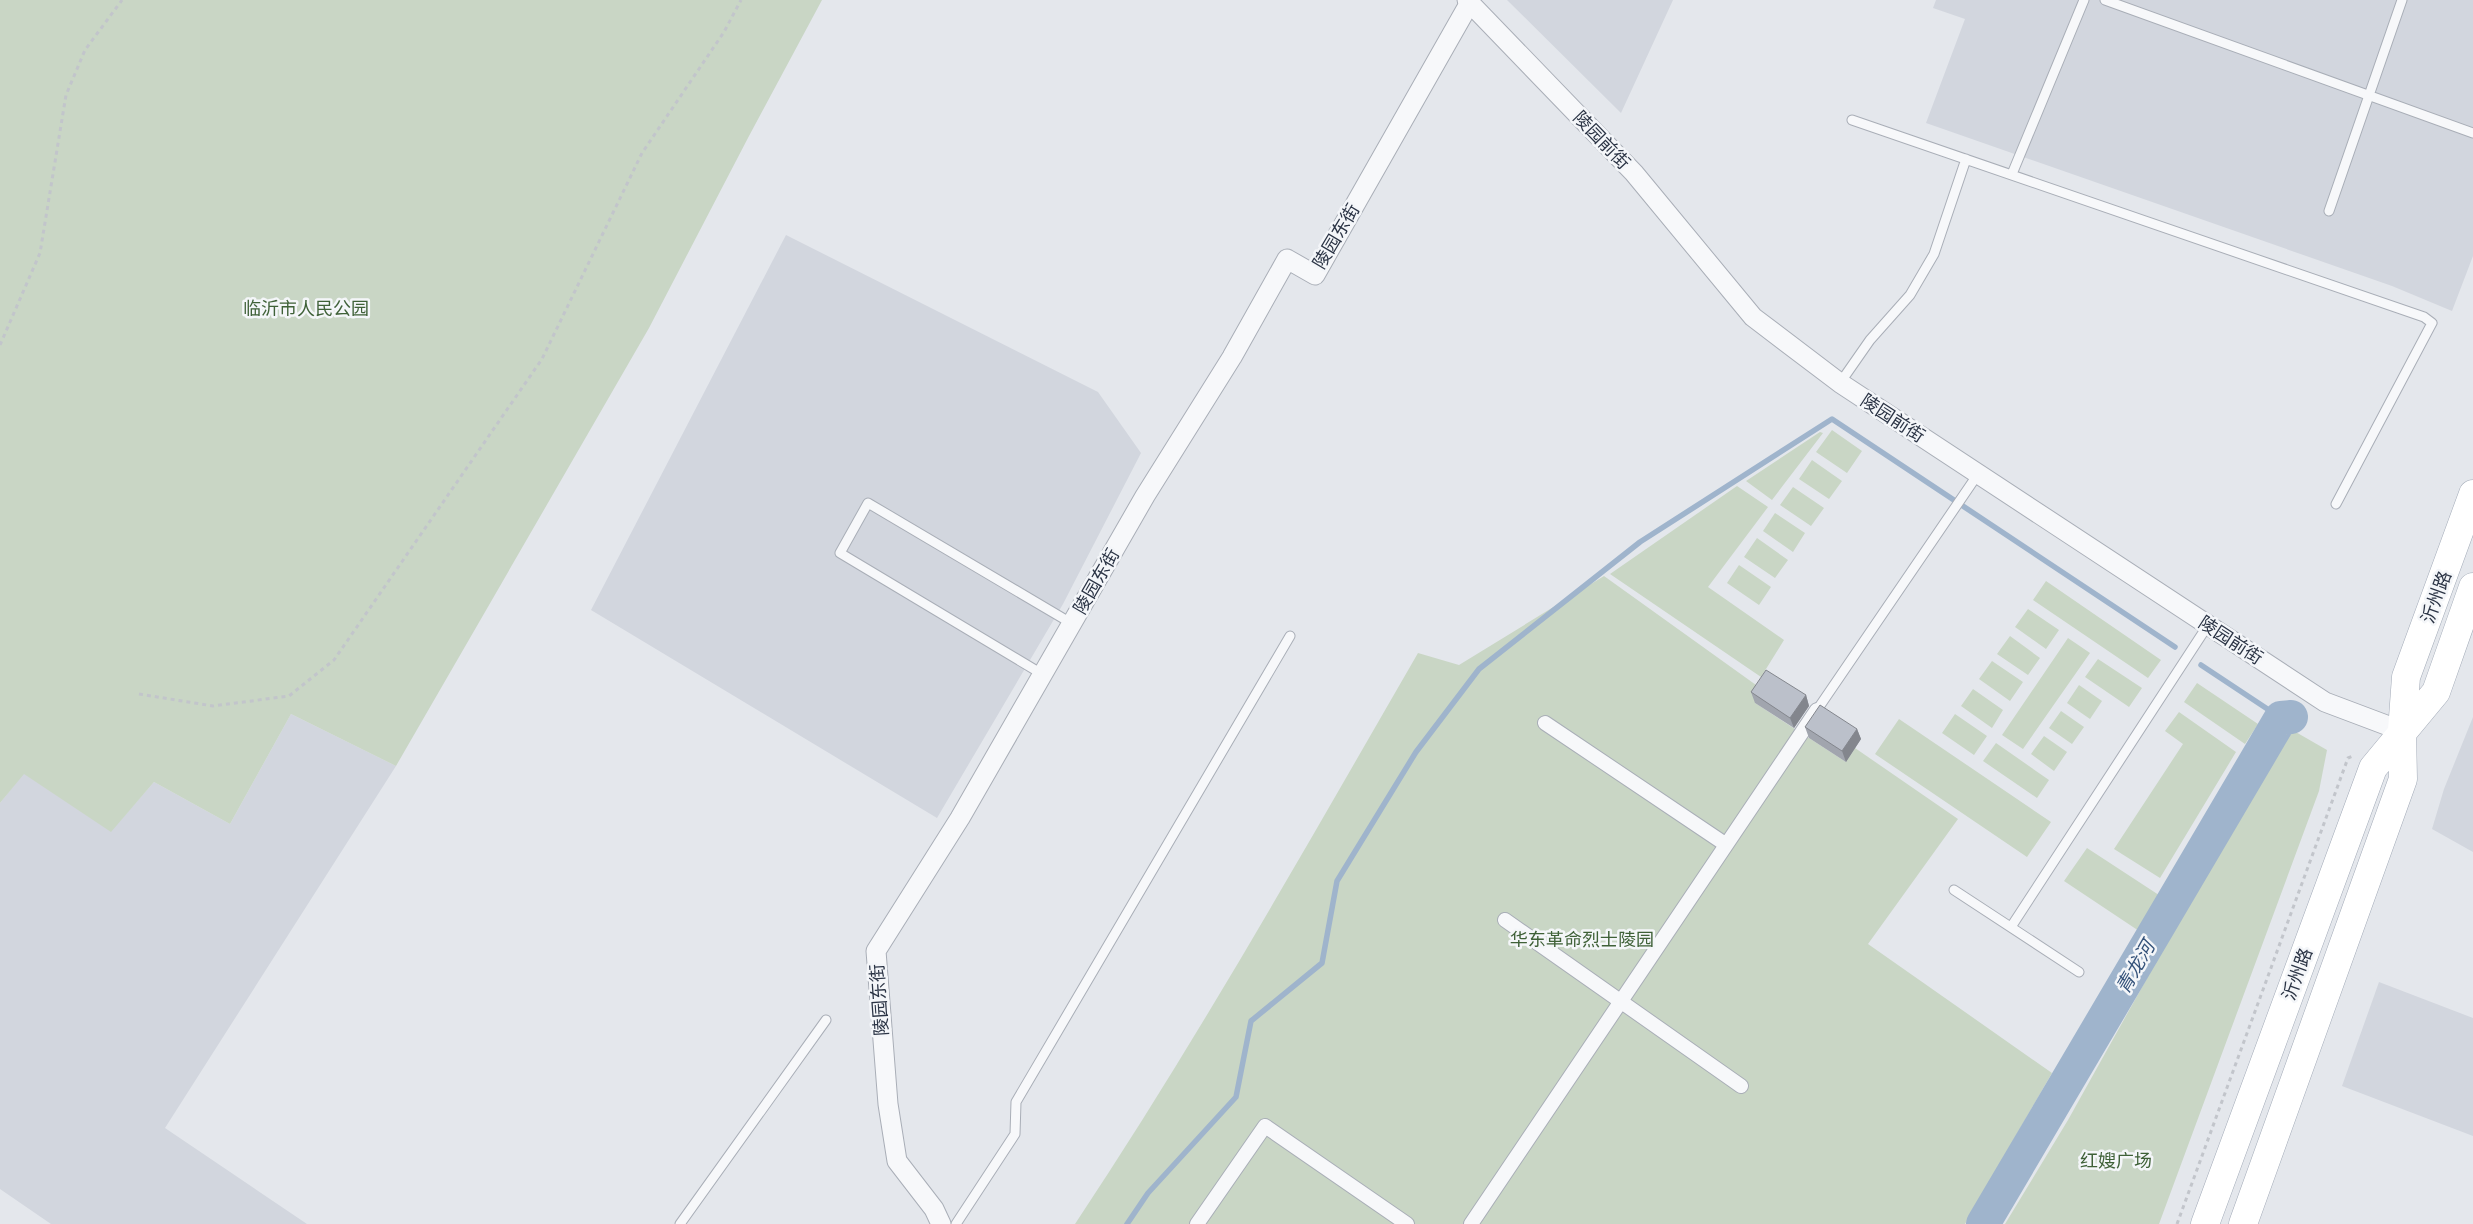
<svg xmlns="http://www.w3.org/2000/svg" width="2473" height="1224" font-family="'PT Sans','Noto Sans SC',sans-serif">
  <rect width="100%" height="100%" fill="#e4e7ec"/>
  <!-- built -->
  <path fill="#d2d6de" d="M 1507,0 L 1673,0 L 1621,113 Z
    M 1936,0 L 2473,0 L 2473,256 L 2452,311 L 2392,286 L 1926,123 L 1965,19 L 1933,8 Z
    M 786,235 L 1098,392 L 1141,453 L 1063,604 L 937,818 L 591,610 Z
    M 291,714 L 396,766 L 165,1128 L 307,1224 L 51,1224 L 0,1189 L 0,803 L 24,773 L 111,831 L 154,782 L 230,824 Z
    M 2473,717 L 2473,852 L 2432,829 L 2444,789 Z
    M 2379,982 L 2473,1018 L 2473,1136 L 2342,1086 Z"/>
  <!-- green -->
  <path fill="#c9d6c5" d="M 0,0 L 822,0 L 749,136 L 649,328 L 396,766 L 291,714 L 230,824 L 154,782 L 111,832 L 24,774 L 0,803 Z
    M 1832,430 L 1862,451 L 1847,473 L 1816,452 Z
    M 1820,432 L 1823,433 L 1772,500 L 1746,481 Z
    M 1812,460 L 1842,481 L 1829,499 L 1799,479 Z
    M 1737,486 L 1768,507 L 1708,587 L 1784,640 L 1761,677 L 1610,574 Z
    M 1793,487 L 1824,508 L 1811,526 L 1780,505 Z
    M 1775,513 L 1805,533 L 1793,552 L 1763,531 Z
    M 1757,538 L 1788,560 L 1775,578 L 1744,557 Z
    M 1739,565 L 1771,587 L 1759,605 L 1727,583 Z
    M 1604,576 L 1763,690 L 1755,703 L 1846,762 L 1855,748 L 1958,819 L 1868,944 L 2052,1073 L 1965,1224 L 1075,1224 C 1198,1039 1307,845 1418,653 L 1459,665 Z
    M 2046,581 L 2161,660 L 2148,678 L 2033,600 Z
    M 2028,609 L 2059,630 L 2046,649 L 2015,627 Z
    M 2010,636 L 2040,658 L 2028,675 L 1997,654 Z
    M 2068,638 L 2090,653 L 2023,749 L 2002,735 Z
    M 2098,659 L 2142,688 L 2129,707 L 2085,677 Z
    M 1992,661 L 2023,682 L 2010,701 L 1979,679 Z
    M 2197,683 L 2258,724 L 2245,744 L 2184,702 Z
    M 2079,685 L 2102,701 L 2090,719 L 2067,703 Z
    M 1973,689 L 2003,710 L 1992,728 L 1961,706 Z
    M 2061,711 L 2084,727 L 2072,744 L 2049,728 Z
    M 2179,712 L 2236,752 L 2160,878 L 2114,849 L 2183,744 L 2165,731 Z
    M 1955,714 L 1987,736 L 1974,755 L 1942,733 Z
    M 1899,719 L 2051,822 L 2027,857 L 1875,754 Z
    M 2287,727 L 2327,750 L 2319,791 L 2159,1224 L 2005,1224 L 2068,1120 Z
    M 2044,736 L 2067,752 L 2054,771 L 2031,754 Z
    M 1996,743 L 2049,780 L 2037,798 L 1983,761 Z
    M 2087,848 L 2165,899 L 2142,933 L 2064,881 Z"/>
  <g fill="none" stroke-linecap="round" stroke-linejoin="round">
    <!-- stream -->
    <path stroke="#9fb4cc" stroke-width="5.5" d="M 2201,665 L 2281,718
      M 1127,1224 L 1148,1193 L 1236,1097 L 1251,1021 L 1322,963 L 1337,881 L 1416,752 L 1479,669 L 1640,542 L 1832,419 L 2175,647"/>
    <!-- river -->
    <path stroke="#9fb4cc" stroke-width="34" d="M 1983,1224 L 2281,718 L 2291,717"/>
    <!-- service casing -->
    <g stroke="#a9aeb7" stroke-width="11">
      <path id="service" d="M 2105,0 L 2473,133
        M 1852,120 L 2424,317 L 2432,323 L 2336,504
        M 2012,174 L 2084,0
        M 2329,211 L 2402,0
        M 1840,383 L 1870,340 L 1910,295 L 1934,254 L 1966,159
        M 1042,674 L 840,553 L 868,503 L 1071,623
        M 1817,710 L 1978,474
        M 1954,890 L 2079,972
        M 2011,927 L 2208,625
        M 680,1224 L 826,1020
        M 956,1224 L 1015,1134 L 1016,1102 L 1290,636"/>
    </g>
    <!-- pedestrian casing -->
    <g stroke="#a9aeb7" stroke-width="16">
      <path id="pedestrian" d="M 1545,723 L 1725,844
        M 1505,920 L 1741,1086
        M 1197,1224 L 1265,1126 L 1407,1224
        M 1471,1224 L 1817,710"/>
    </g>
    <!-- minor casing -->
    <g stroke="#a9aeb7" stroke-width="21">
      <path id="minor" d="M 1467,0 L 1634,173 L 1753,317 L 1840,383 L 2325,702 L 2402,731
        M 941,1224 L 934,1209 L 897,1161 L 888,1104 L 876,951 L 960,818 L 1145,496 L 1232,357 L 1287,259 L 1315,275 L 1469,4"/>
    </g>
    <!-- primary casing -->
    <g stroke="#a3abb8" stroke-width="29">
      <path id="primary" d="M 2205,1224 L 2373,768 L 2436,692 L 2473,587
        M 2243,1224 L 2403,779 L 2402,731 L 2406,677 L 2473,494"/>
    </g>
    <!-- path -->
    <path stroke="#c2c5cb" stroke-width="3" stroke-dasharray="4 4" stroke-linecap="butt" d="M 0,345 L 40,253 L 66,95 L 85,50 L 122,0
      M 139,694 L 213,706 L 289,696 L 334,660 L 542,359 L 642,153 L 724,32 L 741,0
      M 2177,1224 L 2348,758 L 2353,756"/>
    <!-- service -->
    <use href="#service" stroke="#f7f8fa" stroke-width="9"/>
    <!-- pedestrian -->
    <use href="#pedestrian" stroke="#f7f8fa" stroke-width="14"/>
    <!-- minor -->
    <use href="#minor" stroke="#f7f8fa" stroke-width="19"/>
    <!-- primary -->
    <use href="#primary" stroke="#fff" stroke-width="28"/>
  </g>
  <!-- wall -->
  <path fill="#a1a5ae" d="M 1751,692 L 1806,695 L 1809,706 L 1794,728 L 1755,703 Z
    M 1805,727 L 1857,729 L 1861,739 L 1846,762 L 1809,738 Z"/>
  <!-- shaded-wall -->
  <path fill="#83868d" d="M 1806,695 L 1809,706 L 1794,728 L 1790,718 Z
    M 1857,729 L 1861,739 L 1846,762 L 1842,751 Z"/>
  <!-- building -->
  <path fill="#bbc0ca" stroke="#83868d" d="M 1766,670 L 1806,695 L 1790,718 L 1751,692 Z
    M 1820,705 L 1857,729 L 1842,751 L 1805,727 Z"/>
  <g text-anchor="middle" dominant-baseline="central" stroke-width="5" stroke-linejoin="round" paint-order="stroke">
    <!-- street labels -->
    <g font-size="18" fill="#2b3445" stroke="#f4f6f9">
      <text transform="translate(1602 140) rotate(46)">陵园前街</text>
      <text transform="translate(1336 236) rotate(-59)">陵园东街</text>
      <text transform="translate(1893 418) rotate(33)">陵园前街</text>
      <text transform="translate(1096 581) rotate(-60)">陵园东街</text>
      <text transform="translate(2436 597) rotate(-70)">沂州路</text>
      <text transform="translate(2231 640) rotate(33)">陵园前街</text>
      <text transform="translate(2297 974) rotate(-70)">沂州路</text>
      <text transform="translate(879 1000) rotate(-94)">陵园东街</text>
    </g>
    <!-- park labels -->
    <g font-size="18" fill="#3f6138" stroke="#f4f6f9">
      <text x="306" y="308">临沂市人民公园</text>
      <text x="1582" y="939">华东革命烈士陵园</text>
      <text x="2116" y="1160">红嫂广场</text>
    </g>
    <!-- water labels -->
    <g font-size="19" font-style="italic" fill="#34527a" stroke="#f4f6f9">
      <text transform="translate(2135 967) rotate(-60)">青龙河</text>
    </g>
  </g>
</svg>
